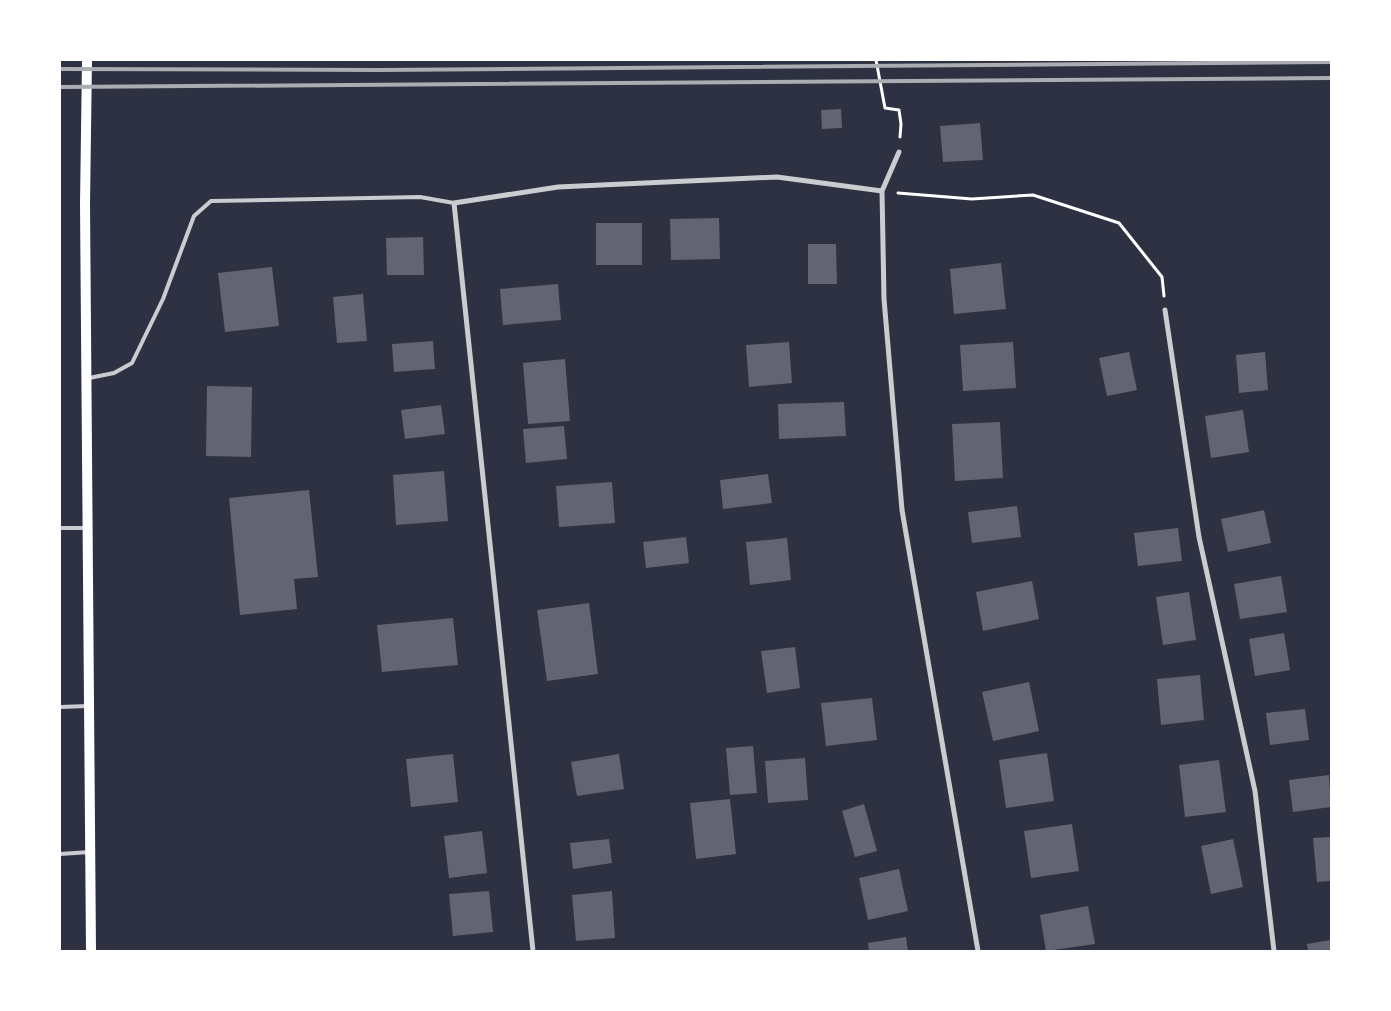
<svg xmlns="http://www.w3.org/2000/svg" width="1391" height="1011" font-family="Arial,sans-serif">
  <rect width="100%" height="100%" fill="#2d3142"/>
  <!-- building -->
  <path fill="#626471" d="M 841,109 L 842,128 L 822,129 L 821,110 Z
    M 980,123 L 983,160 L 943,162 L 940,126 Z
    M 719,218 L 720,259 L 671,260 L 670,219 Z
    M 596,223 L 642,223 L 642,265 L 596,265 Z
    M 423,237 L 424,275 L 387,275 L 386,238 Z
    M 808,244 L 836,244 L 837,284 L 808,284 Z
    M 1001,263 L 1006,309 L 954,314 L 950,269 Z
    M 272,267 L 279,326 L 225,332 L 218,273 Z
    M 558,284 L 561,320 L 503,325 L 500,289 Z
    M 363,294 L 367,341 L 337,343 L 333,297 Z
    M 433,341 L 435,369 L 394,372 L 392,344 Z
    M 789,342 L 792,383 L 749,387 L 746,345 Z
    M 1013,342 L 1016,388 L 963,391 L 960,345 Z
    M 1129,352 L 1137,390 L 1107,396 L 1099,358 Z
    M 1265,352 L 1268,390 L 1239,393 L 1236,355 Z
    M 565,359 L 570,421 L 528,424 L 523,363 Z
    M 207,386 L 252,387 L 251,457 L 206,456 Z
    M 844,402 L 846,436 L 779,439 L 778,404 Z
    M 441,405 L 445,434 L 405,439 L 401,410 Z
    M 1243,410 L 1249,452 L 1211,458 L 1205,416 Z
    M 1000,422 L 1003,478 L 955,481 L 952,424 Z
    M 564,426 L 567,459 L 526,463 L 523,429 Z
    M 444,471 L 448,521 L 396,525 L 393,475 Z
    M 768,474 L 772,503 L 723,509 L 720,480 Z
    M 612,482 L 615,523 L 559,527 L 556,486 Z
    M 309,490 L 318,577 L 294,579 L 297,609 L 240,615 L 229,498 Z
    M 1017,506 L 1021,537 L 972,543 L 968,512 Z
    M 1264,510 L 1271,543 L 1228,552 L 1221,519 Z
    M 1178,528 L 1182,561 L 1138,566 L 1134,533 Z
    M 686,537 L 689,563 L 646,568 L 643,542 Z
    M 787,538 L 791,580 L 750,585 L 746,542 Z
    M 1281,576 L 1287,612 L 1240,619 L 1234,584 Z
    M 1032,581 L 1039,619 L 983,631 L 976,592 Z
    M 1189,592 L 1196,640 L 1163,645 L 1156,597 Z
    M 589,603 L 598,674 L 547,681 L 537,610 Z
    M 453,618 L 458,665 L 382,672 L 377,625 Z
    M 1284,633 L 1290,670 L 1255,676 L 1249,639 Z
    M 795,647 L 800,688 L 767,693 L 761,651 Z
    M 1200,675 L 1204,720 L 1161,725 L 1157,679 Z
    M 1029,682 L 1039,731 L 993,741 L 982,692 Z
    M 872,698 L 877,740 L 826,746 L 821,703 Z
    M 1305,709 L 1309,740 L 1270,745 L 1266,713 Z
    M 753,746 L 757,793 L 730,795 L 726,748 Z
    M 1047,753 L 1054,801 L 1006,808 L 999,760 Z
    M 453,754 L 458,802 L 411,807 L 406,759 Z
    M 619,754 L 624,789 L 577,796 L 571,762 Z
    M 805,758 L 808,800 L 768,803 L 765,761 Z
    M 1219,760 L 1226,812 L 1185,817 L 1179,765 Z
    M 1329,775 L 1331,807 L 1293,812 L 1289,780 Z
    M 730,799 L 736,854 L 696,859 L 690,803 Z
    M 864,804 L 877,851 L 855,857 L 842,811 Z
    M 1072,824 L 1079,871 L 1031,878 L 1024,831 Z
    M 482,831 L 487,873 L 449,878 L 444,836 Z
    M 1331,837 L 1331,881 L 1317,882 L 1313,838 Z
    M 609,839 L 612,863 L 573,869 L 570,843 Z
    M 1233,839 L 1243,887 L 1211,894 L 1201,846 Z
    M 899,869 L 908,911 L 868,920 L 859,878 Z
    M 489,891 L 493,932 L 453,936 L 449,894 Z
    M 612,891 L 615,938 L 576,941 L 572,895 Z
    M 1088,906 L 1095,944 L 1046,951 L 1040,915 Z
    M 906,937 L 908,951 L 869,951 L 868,943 Z
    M 1331,940 L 1331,951 L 1308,951 L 1307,944 Z"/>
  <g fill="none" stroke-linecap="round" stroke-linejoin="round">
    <!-- path -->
    <path stroke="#fff" stroke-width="3" d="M 876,60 L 885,108 L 899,110 L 901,124 L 900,137
      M 898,193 L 972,199 L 1033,195 L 1119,223 L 1162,277 L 1164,296"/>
    <!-- service -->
    <path stroke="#caccd0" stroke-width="4" d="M 89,378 L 114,373 L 132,363 L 163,299 L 194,216 L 211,201 L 420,197 L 454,203
      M 60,528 L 87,528
      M 60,707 L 88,706
      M 60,854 L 90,852"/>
    <!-- minor -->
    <path stroke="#caccd0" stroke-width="5" d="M 899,152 L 882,191 L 884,299 L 902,510 L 978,951
      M 1165,310 L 1199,537 L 1255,791 L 1274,951
      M 533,951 L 454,203 L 558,187 L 777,177 L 882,191"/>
    <!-- secondary -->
    <path stroke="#fff" stroke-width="10" d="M 87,60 L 85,204 L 91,951"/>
    <!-- rail -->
    <path stroke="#abadb3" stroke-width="4" d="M 60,69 L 379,70 L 1331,62
      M 60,87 L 1331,78"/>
  </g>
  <!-- border -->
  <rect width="1391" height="1011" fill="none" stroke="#ffffff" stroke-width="122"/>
</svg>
